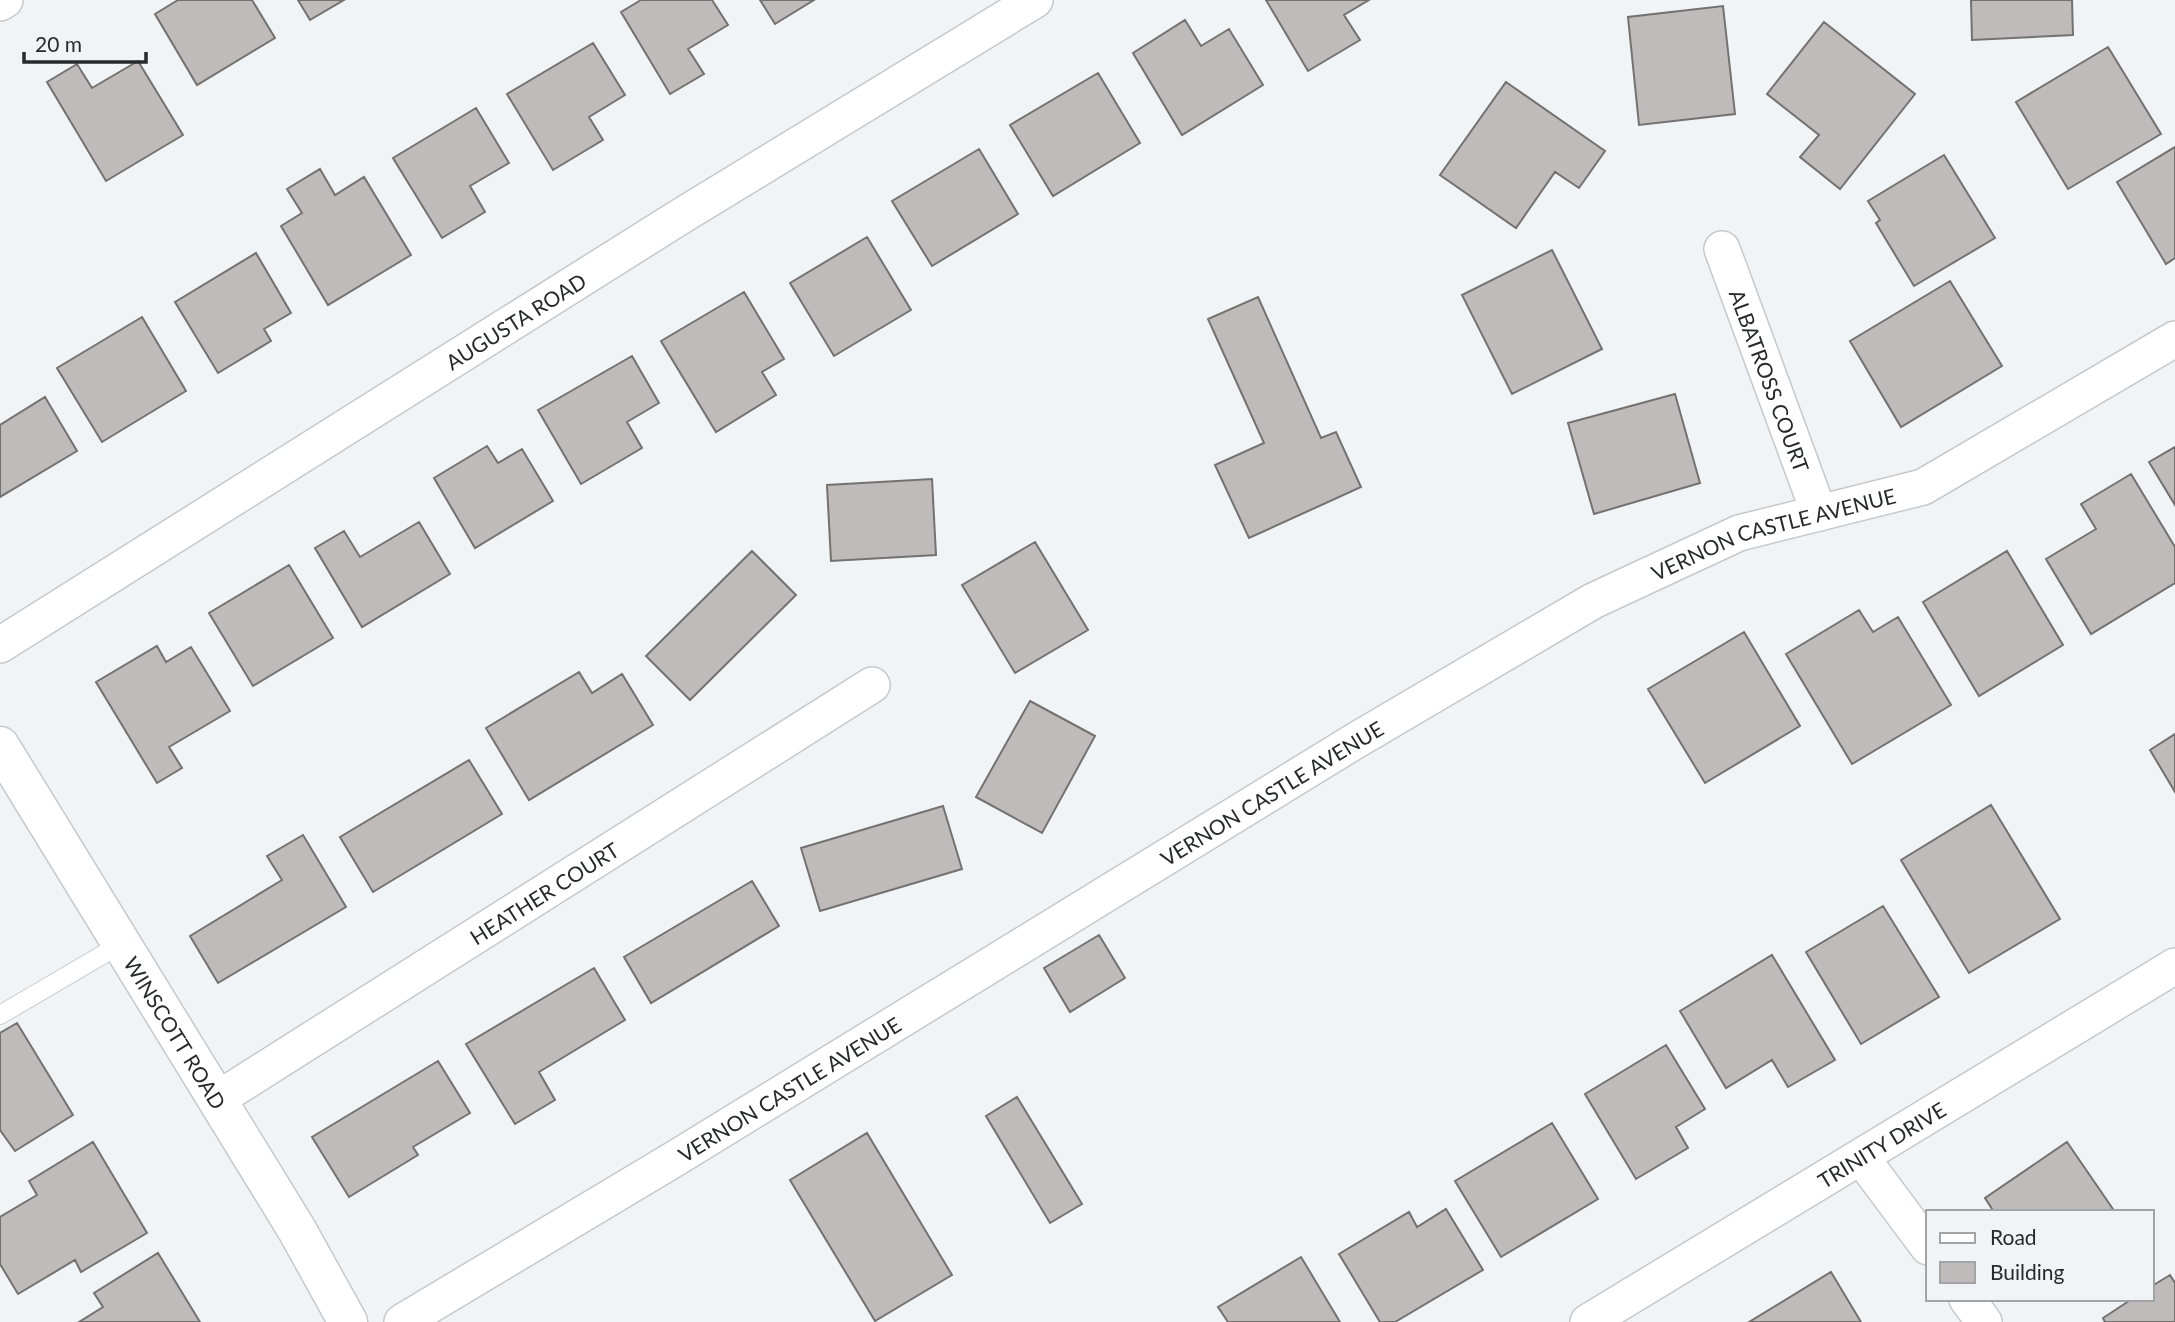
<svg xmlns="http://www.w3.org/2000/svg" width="2175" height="1322" font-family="Lato,sans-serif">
  <rect width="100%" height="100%" fill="#f1f4f6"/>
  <!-- building -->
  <path fill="#bfbbbb" stroke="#747171" stroke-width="2" d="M 178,0 L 252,0 L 275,38 L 197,85 L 155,14 Z
    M 298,0 L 344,0 L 310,20 Z
    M 641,0 L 712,0 L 728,25 L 688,49 L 704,74 L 670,94 L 621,12 Z
    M 760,0 L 814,0 L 775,24 Z
    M 1266,0 L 1369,0 L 1344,15 L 1360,40 L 1308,71 Z
    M 1971,0 L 2072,0 L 2073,35 L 1972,40 Z
    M 1723,6 L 1735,114 L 1639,125 L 1628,17 Z
    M 1185,20 L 1201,46 L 1229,29 L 1263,85 L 1182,135 L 1133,53 Z
    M 1824,22 L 1915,94 L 1840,189 L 1800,157 L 1819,135 L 1767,94 Z
    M 593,43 L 625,95 L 589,117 L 603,140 L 553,170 L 507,94 Z
    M 2108,47 L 2161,134 L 2068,189 L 2016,102 Z
    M 138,61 L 183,135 L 106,181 L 47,82 L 77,64 L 92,88 Z
    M 1098,73 L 1140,143 L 1053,196 L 1010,125 Z
    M 1506,82 L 1605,151 L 1579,188 L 1555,172 L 1516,228 L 1440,175 Z
    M 476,108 L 509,163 L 470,186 L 485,212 L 442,238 L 393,158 Z
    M 2175,147 L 2175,258 L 2166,264 L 2117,182 Z
    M 979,149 L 1018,214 L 932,266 L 892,201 Z
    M 1944,155 L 1995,238 L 1914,286 L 1876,223 L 1880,220 L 1868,201 Z
    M 320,169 L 335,195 L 364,177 L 411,255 L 328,305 L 281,226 L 302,213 L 287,189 Z
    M 867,237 L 911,310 L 834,356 L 790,283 Z
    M 1552,250 L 1602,349 L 1512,394 L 1462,295 Z
    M 256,253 L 291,313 L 264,329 L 271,341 L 218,373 L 175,302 Z
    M 1950,281 L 2002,366 L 1901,427 L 1850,341 Z
    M 744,292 L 784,359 L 762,372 L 776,395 L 716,432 L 661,341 Z
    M 1258,297 L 1321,438 L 1336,432 L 1361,487 L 1249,538 L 1215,465 L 1264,443 L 1208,319 Z
    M 142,317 L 186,391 L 102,442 L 57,368 Z
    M 632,356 L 659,403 L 627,422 L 642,448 L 581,484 L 538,410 Z
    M 1675,394 L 1700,483 L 1594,514 L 1568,423 Z
    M 45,397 L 77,451 L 0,497 L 0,425 Z
    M 487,446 L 498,463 L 522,449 L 553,501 L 475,548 L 434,478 Z
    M 2175,447 L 2175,505 L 2149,462 Z
    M 2131,474 L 2175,547 L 2175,583 L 2091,634 L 2046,559 L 2096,529 L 2081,504 Z
    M 932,479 L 936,555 L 831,561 L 827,485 Z
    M 419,522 L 450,574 L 362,627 L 315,548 L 344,531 L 360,557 Z
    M 1035,542 L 1088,630 L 1015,673 L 962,585 Z
    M 752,551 L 796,595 L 690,700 L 646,656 Z
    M 2007,551 L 2063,645 L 1979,696 L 1923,602 Z
    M 289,565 L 333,638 L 253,686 L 209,613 Z
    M 1859,610 L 1873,632 L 1898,617 L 1951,705 L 1852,764 L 1786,654 Z
    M 1744,632 L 1800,726 L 1705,783 L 1648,689 Z
    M 157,646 L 166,662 L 191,647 L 230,711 L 169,747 L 182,768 L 157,783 L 96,682 Z
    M 579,672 L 592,693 L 622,674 L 653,725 L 529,800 L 486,728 Z
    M 1030,701 L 1095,736 L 1042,833 L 976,797 Z
    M 2175,734 L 2175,792 L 2150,750 Z
    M 469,760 L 502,814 L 373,892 L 340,837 Z
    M 1991,805 L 2060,919 L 1969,973 L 1901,860 Z
    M 943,806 L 962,869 L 820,911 L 801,848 Z
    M 303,835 L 346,907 L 218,983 L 190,936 L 282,880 L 267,856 Z
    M 752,881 L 779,926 L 651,1003 L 624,957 Z
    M 1883,906 L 1939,997 L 1861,1044 L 1806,952 Z
    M 1099,935 L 1125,978 L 1070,1012 L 1044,968 Z
    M 1772,955 L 1835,1060 L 1788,1087 L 1772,1060 L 1726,1088 L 1680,1011 Z
    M 594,968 L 625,1020 L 539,1072 L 555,1100 L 515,1124 L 466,1044 Z
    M 17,1023 L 73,1115 L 15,1151 L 0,1130 L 0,1033 Z
    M 1666,1045 L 1705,1109 L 1676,1127 L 1688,1148 L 1636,1179 L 1585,1094 Z
    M 438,1061 L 470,1113 L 413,1147 L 418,1155 L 349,1197 L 312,1137 Z
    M 1017,1097 L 1082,1204 L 1050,1223 L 986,1116 Z
    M 1552,1123 L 1598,1199 L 1501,1257 L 1455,1181 Z
    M 867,1133 L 952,1275 L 875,1321 L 790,1180 Z
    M 93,1142 L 147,1233 L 81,1272 L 75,1260 L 18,1294 L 0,1264 L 0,1217 L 37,1195 L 29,1181 Z
    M 2067,1142 L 2115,1212 L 1994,1212 L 1985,1198 Z
    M 1446,1209 L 1483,1270 L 1395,1322 L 1380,1322 L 1339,1254 L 1409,1212 L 1417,1227 Z
    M 158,1253 L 200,1322 L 79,1322 L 103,1307 L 94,1293 Z
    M 1301,1257 L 1340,1322 L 1228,1322 L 1218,1307 Z
    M 1831,1272 L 1861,1322 L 1749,1322 Z
    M 2170,1275 L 2175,1283 L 2175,1322 L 2105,1322 L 2103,1318 L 2132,1299 L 2152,1299 L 2152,1286 Z"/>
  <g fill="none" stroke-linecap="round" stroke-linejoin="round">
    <!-- lane casing -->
    <g stroke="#c6c9cb" stroke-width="20">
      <path id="lane" d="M 0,1015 L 121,944"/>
    </g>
    <!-- street casing -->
    <g stroke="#c6c9cb" stroke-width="38">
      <g id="street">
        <path d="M 0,3 L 5,0"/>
        <path id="s1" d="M 1722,249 L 1819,513"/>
        <path id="s2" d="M 0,645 L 678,218 L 1035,0"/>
        <path id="s3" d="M 216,1100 L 872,685"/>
        <path d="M 1861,1157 L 1928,1247"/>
        <path d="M 1967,1299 L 1984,1322"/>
        <path id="s4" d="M 402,1322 L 676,1158 L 1355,741 L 1593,601 L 1739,533 L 1923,487 L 2175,339"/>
        <path id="s5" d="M 1588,1322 L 2175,966"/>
      </g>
    </g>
    <!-- secondary casing -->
    <g stroke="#c6c9cb" stroke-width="41">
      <g id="secondary">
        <path id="s6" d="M 0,746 L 297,1230 L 348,1322"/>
      </g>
    </g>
    <!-- lane -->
    <use href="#lane" stroke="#fff" stroke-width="18"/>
    <!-- street -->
    <use href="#street" stroke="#fff" stroke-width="35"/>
    <!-- secondary -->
    <use href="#secondary" stroke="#fff" stroke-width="38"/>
  </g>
  <g text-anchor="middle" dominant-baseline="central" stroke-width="5" stroke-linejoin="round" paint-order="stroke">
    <!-- street labels -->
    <g font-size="21" fill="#28292a" stroke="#f1f4f6">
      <text stroke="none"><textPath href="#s2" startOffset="609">AUGUSTA ROAD</textPath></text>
      <text stroke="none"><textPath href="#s1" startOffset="140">ALBATROSS COURT</textPath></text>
      <text stroke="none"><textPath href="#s4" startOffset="1586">VERNON CASTLE AVENUE</textPath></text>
      <text stroke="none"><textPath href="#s4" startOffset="1018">VERNON CASTLE AVENUE</textPath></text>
      <text stroke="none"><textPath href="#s3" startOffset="388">HEATHER COURT</textPath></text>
      <text stroke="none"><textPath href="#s6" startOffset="336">WINSCOTT ROAD</textPath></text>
      <text stroke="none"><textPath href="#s4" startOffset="452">VERNON CASTLE AVENUE</textPath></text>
      <text stroke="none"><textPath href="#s5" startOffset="343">TRINITY DRIVE</textPath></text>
    </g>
  </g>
  <!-- legend -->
  <rect x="1926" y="1210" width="228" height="91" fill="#f1f4f6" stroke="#a1a3a4" stroke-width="2"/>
  <rect x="1940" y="1233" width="35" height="10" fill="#ffffff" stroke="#a1a3a4" stroke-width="2"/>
  <text x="1990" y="1245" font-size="21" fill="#28292a">Road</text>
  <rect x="1940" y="1262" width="35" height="21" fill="#bfbbbb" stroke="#a1a3a4" stroke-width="2"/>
  <text x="1990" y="1280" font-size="21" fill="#28292a">Building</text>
  <!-- scale -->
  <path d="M24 52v10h122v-10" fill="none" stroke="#28292a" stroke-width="3.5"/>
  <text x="35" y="52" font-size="21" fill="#28292a" stroke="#f1f4f6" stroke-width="5" paint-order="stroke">20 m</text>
</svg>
